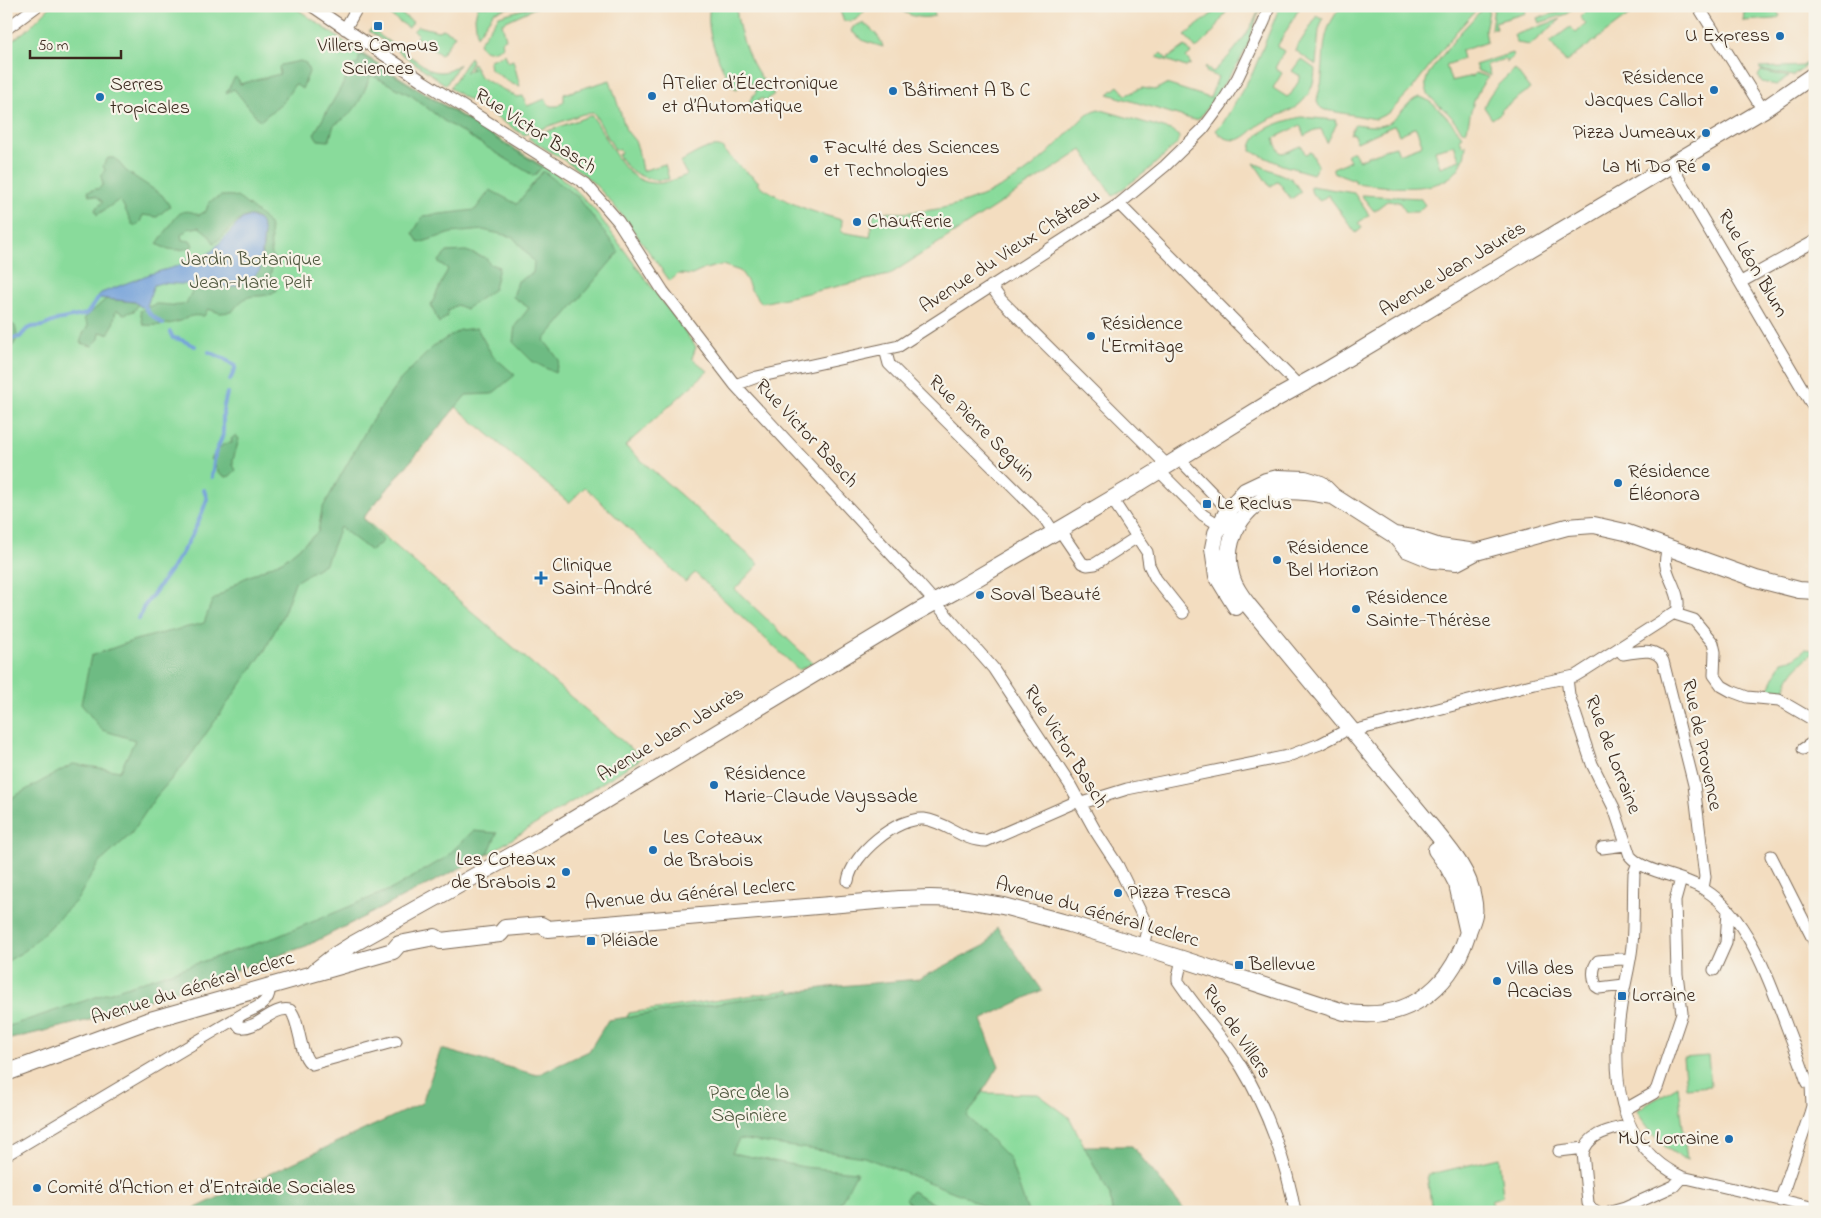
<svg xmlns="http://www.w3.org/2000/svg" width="1821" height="1218" font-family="'Indie Flower',sans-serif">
  <rect width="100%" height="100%" fill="#f7f3e8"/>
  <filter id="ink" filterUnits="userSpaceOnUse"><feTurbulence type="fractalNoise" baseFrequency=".02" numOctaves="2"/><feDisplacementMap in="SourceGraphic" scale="10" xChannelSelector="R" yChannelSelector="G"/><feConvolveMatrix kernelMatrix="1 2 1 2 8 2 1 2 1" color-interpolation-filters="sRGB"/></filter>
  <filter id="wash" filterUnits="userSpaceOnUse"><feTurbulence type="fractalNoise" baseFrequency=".0096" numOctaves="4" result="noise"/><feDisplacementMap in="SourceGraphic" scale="20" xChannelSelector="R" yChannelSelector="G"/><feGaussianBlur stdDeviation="1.12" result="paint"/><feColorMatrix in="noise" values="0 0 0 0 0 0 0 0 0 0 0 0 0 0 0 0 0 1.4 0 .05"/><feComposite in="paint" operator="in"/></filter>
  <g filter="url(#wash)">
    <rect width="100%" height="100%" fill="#f3ddc0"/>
    <!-- green -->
    <path fill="#89db9b" stroke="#62825c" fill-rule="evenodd" d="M 51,6 L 293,6 L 356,50 L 559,176 L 577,191 L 596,212 L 696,347 L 692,358 L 708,371 L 625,446 L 759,564 L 735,589 L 813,663 L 799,670 L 695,573 L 685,582 L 585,487 L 569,503 L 456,407 L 363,518 L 642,758 L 488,854 L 306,946 L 89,1020 L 6,1040 L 6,45 L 28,29 Z
      M 478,6 L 513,6 L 494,12 L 477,36 L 475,17 Z
      M 534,6 L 539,6 L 502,23 L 506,39 L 502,40 L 503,47 C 493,51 485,55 479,43 L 499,16 Z
      M 710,6 L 736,6 C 739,39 752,69 774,94 L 765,102 L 762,98 L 752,105 L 750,103 L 750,100 L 756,92 L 755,86 L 752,83 L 744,82 L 737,89 L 731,86 C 720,62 704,34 710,6 Z
      M 838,6 L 867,6 C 862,16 856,23 844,21 Z
      M 895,6 L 935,6 L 934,16 C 920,20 906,15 895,6 Z
      M 1222,6 L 1230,6 L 1214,31 L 1196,49 L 1185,35 Z
      M 1280,6 L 1300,7 L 1277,47 L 1284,51 L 1275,68 L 1282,73 L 1273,88 L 1287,97 L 1291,94 L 1300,79 L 1300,76 L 1292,71 L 1301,59 L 1315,69 C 1315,81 1311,92 1303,101 C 1292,113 1275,115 1262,123 C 1255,127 1248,136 1240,139 C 1231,142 1220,137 1216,130 L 1223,123 L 1253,72 Z
      M 1342,6 L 1480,6 L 1455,33 L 1411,90 L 1390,112 L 1376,119 L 1325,110 C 1320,108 1318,106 1317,100 C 1318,93 1322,85 1322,77 C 1325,48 1321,30 1342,6 Z
      M 1485,6 L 1490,6 L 1485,30 L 1487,42 L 1461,51 L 1463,59 L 1446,65 L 1451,81 L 1473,76 L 1475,73 L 1488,77 C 1474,94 1471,109 1467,130 L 1463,131 C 1457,125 1453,118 1447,112 C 1434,101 1419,92 1429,73 L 1458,35 Z
      M 1494,6 L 1524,6 L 1526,13 L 1495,22 L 1497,29 L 1491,29 Z
      M 1560,6 L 1575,6 L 1567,14 L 1539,23 L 1537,18 L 1560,12 L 1561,10 Z
      M 1591,6 L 1638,6 L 1639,8 L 1566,62 L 1550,42 L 1570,27 L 1576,33 L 1586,24 L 1580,17 Z
      M 1260,8 L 1247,47 L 1239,62 L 1199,119 L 1194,120 L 1108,94 L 1118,86 L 1126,95 L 1142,88 L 1155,90 L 1166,84 L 1210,98 L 1218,77 L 1207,73 L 1205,68 L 1206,66 L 1212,73 C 1233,54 1249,34 1260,8 Z
      M 1775,8 L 1780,16 L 1776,19 L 1743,21 L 1744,12 Z
      M 385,10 L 400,13 L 413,22 L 409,28 L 384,11 Z
      M 1316,16 L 1323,19 L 1319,30 L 1316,65 L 1295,50 L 1316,18 Z
      M 1561,19 L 1530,45 L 1517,43 L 1514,35 Z
      M 862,23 C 871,27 881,38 883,47 L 864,41 L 851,31 L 853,27 Z
      M 418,26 L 438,31 L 443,29 L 455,35 L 441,55 L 416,37 L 418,34 L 413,31 Z
      M 373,28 L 382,37 L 430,70 C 442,74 450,72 459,64 L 446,85 L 369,31 Z
      M 1185,46 L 1191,53 L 1186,57 L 1191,64 L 1186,67 L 1157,57 L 1161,53 L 1167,59 Z
      M 1512,53 L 1513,57 L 1507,62 L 1505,59 L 1486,65 L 1491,76 L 1478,71 L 1475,65 Z
      M 505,54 L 508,62 L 513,60 L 520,86 L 512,84 L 490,69 L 489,63 L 490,60 Z
      M 470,57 L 472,61 L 468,69 L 465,72 L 473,69 L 470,69 L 473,63 L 480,77 L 517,97 L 523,96 L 527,106 L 545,99 L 550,106 L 558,106 L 564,101 L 564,94 L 610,80 L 626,130 L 635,141 L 638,149 L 642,171 L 665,164 L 669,179 C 649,183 628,174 618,154 L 621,153 L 619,149 L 615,150 L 594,113 L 583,114 L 524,135 L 450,88 Z
      M 1810,63 L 1793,76 L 1761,70 L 1759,68 L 1804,66 L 1804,64 Z
      M 1515,69 L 1530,89 L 1501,110 L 1502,112 L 1492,119 L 1484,107 C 1489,91 1503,80 1515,69 Z
      M 1761,71 L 1789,77 L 1776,85 L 1762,82 L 1758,76 Z
      M 1420,97 C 1435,101 1453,124 1462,136 L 1459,138 L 1463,146 L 1466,144 C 1464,201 1393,187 1355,183 L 1355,180 L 1333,172 L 1333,168 L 1350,161 L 1347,154 L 1354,151 L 1358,160 L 1367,158 L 1367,156 C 1378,154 1385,148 1396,146 L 1399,154 L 1421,146 L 1422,144 L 1416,128 L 1414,128 L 1399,135 L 1395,126 L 1393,126 L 1357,142 L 1353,133 L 1350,134 L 1355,124 C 1365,125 1377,128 1386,124 C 1400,119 1406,100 1420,97 ZM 1454,145 L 1460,160 L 1440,167 L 1435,150 Z
      M 1098,109 L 1174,131 L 1179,137 L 1178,143 L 1147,171 L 1113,196 L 1082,150 L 889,275 L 762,303 L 751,290 L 746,279 L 740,271 L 722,265 L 705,269 L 692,275 L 678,274 L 670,281 C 646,249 618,205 589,179 C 571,163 549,151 528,138 L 589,116 L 592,116 C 611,140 622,187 661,183 C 670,182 678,178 687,175 L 680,162 C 692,156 712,141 724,149 L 723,150 L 738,165 L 759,182 L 757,184 C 787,203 808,211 842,220 L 841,232 L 870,237 L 874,211 C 929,218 988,201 1032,167 C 1052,151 1069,131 1087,114 Z
      M 1301,117 L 1336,120 L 1335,122 L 1337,123 L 1327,143 L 1321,129 L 1315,130 L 1304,136 L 1301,127 L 1299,126 L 1274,138 L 1276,145 L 1281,153 C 1289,153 1294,147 1302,146 L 1305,154 L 1311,152 L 1318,166 L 1313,174 L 1282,165 L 1251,151 C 1250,129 1285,121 1301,117 Z
      M 1254,163 L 1292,179 L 1301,192 L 1291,199 L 1278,181 L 1270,187 Z
      M 1311,186 L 1354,193 L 1369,215 L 1358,223 L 1362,228 L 1356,233 L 1328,195 L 1320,201 C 1314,196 1310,194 1311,186 Z
      M 1361,195 L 1420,198 L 1425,205 L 1417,212 L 1406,212 L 1399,202 L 1387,201 L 1374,211 Z
      M 1805,649 L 1815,650 L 1815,651 C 1799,665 1786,674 1785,696 L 1769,688 L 1782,661 L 1795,658 Z
      M 789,990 L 815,1018 L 953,1076 L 985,1093 L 1038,1094 L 1069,1117 L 1110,1195 L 1112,1212 L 243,1212 L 601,1066 L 629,1013 Z
      M 1708,1056 L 1711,1086 L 1686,1088 L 1683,1058 Z
      M 1678,1086 L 1687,1160 C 1664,1150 1648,1132 1637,1110 Z
      M 1499,1158 L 1503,1196 L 1491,1200 L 1496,1212 L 1432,1212 L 1427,1175 Z"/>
    <!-- forest -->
    <path fill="#6ebb83" stroke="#547250" d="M 360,54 L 542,167 L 534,176 L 444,121 L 412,96 L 371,75 C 361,98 358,112 334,125 L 329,141 L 318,140 L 314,134 L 354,65 L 358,64 Z
      M 300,61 L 306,63 L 309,72 L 302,89 L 295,84 L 284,101 L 260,121 L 234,89 L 226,93 L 235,77 L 239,80 L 240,84 L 280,74 L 279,67 L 281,65 Z
      M 108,158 L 115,158 L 126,171 L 162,195 L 170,206 L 157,217 L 143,215 L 140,222 L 136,226 L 133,226 L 123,205 L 119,200 L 97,215 L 95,209 L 103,202 L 96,196 L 89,195 L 88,191 L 100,188 L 103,184 L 101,176 L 105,170 L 103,166 Z
      M 543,171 L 578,197 L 619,252 L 544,340 L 559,360 L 555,373 L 532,361 L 513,342 L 515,326 L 529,308 L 513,297 L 518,281 L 533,273 L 534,262 L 513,237 L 483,230 L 451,233 L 419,243 L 413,233 L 423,216 L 475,210 L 490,190 L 517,204 Z
      M 221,196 C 226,196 232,195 237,197 C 243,201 267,219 269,225 C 273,238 268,247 274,260 L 270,276 L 275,280 L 276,291 C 255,303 251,286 232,312 L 220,313 L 208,309 L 204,316 C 188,315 193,316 180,321 C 168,325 155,326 143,325 L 140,311 C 145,309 151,305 156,304 C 166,304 177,307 186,304 L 194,287 L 232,287 L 260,269 C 264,253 270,198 237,222 C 229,228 223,238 214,243 L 208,234 L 199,227 L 188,229 L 181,235 L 182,240 L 191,241 L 193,246 C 183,252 167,251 157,244 C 160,239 163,235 167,230 C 177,217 179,205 199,215 L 206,211 L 209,202 Z
      M 466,251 L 486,258 L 490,264 L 499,267 L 494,289 L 466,309 L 457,305 L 448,310 L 447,316 L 439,323 L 431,305 L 448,269 L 438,262 L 447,252 Z
      M 106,299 L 135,302 L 139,304 L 134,311 L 124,314 L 116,310 L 113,325 L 108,334 L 100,332 L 99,339 L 92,346 L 80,343 L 83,334 L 88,326 L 84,319 Z
      M 6,321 L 15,326 C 18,336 18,345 6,350 Z
      M 477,328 L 492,355 L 515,375 L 492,394 L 466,395 L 363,518 L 383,541 L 371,551 L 340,527 L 326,563 L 295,582 L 283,615 L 265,650 L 186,762 L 155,798 L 131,834 L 98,864 L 77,900 L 26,950 L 6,962 L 6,807 L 13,797 L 73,764 L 120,771 L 135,740 L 102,730 L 81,704 L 91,656 L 135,640 L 204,623 L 212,601 L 241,580 L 284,560 L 318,532 L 322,509 L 369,425 L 400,380 L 434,346 L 460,330 Z
      M 236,435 L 239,439 L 233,460 L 233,465 L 236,470 L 230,476 L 226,477 L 219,473 L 211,458 C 218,451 221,442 232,443 L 231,439 Z
      M 473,831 L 497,833 L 488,854 L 306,946 L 89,1020 L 6,1040 L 6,1027 L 276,937 L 394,888 L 445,858 Z
      M 997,927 L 1042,990 L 981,1020 L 999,1066 L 967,1116 L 1009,1158 L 1028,1212 L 993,1212 L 964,1196 L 864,1157 L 739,1139 L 732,1153 L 804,1167 L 857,1172 L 836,1212 L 187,1212 L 422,1103 L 441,1049 L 537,1075 L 589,1051 L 608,1020 L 829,987 L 919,979 L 986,945 Z
      M 1084,1146 L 1132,1146 L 1186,1212 L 1112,1212 L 1110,1195 Z
      M 912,1191 L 945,1210 L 949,1212 L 919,1212 L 905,1199 Z"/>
    <!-- water -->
    <path fill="#6f9fd9" stroke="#55647c" d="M 250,216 L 259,220 L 262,225 L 264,234 L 260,270 L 250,280 L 232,287 L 161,283 L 154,285 L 147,306 L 141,307 L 135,302 L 98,298 L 98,296 L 101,293 L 150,274 L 199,260 L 212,251 L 242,219 Z"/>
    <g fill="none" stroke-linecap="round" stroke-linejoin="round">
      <!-- stream -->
      <path stroke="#6f9fd9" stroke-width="4" d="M 145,307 L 150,314 L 163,324
        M 170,332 L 173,338 L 179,339 L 195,346
        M 6,342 L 9,339 L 20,337 L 27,329 L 32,327 L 43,326 L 57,320 L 87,314 L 98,298
        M 209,352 L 225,359 L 235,366 L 235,369 L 230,380
        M 212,477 L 215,454 L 223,435 L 223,410 L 227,393
        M 139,619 L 143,608 C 169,573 193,542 207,499 L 204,490"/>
    </g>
  </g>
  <g filter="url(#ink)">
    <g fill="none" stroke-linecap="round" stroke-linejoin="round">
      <!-- street casing -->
      <g stroke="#7b6957" stroke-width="13">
        <path id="street" d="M 312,6 L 424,82 L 586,184 L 618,221 L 663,291 L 735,385 L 918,583 L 993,668 L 1070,785 L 1096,832 L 1118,866 L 1146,923 L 1147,930 L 1143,946
          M 1698,6 L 1763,110
          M 6,29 L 37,6
          M 345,29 L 358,6
          M 1671,165 L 1815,410
          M 1119,204 L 1299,386
          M 1741,282 L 1815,241
          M 991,286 L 1001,300 L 1167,465
          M 885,349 L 889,364 L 1045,519 L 1051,528 L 1063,535 L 1082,563 L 1087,565 L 1095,564 L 1137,537
          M 735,385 L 757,377 L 899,346 L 1119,204 L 1165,166 L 1203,129 L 1221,105 L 1237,79 L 1264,22 L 1269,6
          M 1178,458 L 1218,499 L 1231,514
          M 1158,470 L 1203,515 L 1226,529
          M 1112,499 L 1147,552 L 1149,565 L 1156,579 L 1183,613
          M 1675,614 L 1694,620 L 1713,643 L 1715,652 L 1714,675 L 1722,686 L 1731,691 L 1747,697 L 1779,700 L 1815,721
          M 1619,649 L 1623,654 C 1638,652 1655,646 1663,661 L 1694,785 L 1705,877 L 1703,888
          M 1567,678 L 1569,695 L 1592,764 L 1614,808 L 1630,856 C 1644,873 1685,876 1705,890 C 1747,916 1768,977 1785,1022 C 1792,1041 1800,1060 1806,1079 L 1808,1083 L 1815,1086
          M 1353,731 L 1535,684 L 1575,676 L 1580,673 L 1677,611 C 1682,596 1669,581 1666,566 C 1664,560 1667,553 1668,546
          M 1803,749 L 1815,741
          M 1602,848 L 1625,845
          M 1771,856 L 1815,943
          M 1638,863 L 1634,873 C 1633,897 1634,922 1632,946 C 1630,966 1624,986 1621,1006 C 1611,1070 1615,1146 1682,1177 L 1815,1208
          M 848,881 C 852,854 897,817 924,819 C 947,822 962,841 986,841 L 1073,803 L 1085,802 L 1127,789 L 1288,756 L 1320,744 L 1341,733
          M 1182,959 L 1178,977 L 1178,981 C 1198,1011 1223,1037 1242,1068 C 1267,1109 1287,1164 1295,1212
          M 1714,970 L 1726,943 L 1728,910
          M 1624,985 L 1599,988 L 1596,986 C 1593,978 1592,968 1598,961 L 1621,959 L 1629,960
          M 234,1019 L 240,1027 C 257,1030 272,1006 290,1010 C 301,1022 299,1058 312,1064 L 396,1041
          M 1624,1110 L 1654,1093 L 1657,1088 L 1682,1013 L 1677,974 L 1675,901 L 1681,879
          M 1559,1151 L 1585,1148
          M 6,1155 L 243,1014 C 256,1008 271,1003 269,987
          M 1780,1201 L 1810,1113 L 1812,1106 L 1811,1085
          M 1596,1212 L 1591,1209 L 1588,1203 L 1583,1153 C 1589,1132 1611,1130 1630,1125
          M 1611,1212 L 1625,1208 L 1674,1186 L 1682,1177"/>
      </g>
      <!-- secondary casing -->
      <g stroke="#7b6957" stroke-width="18">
        <path id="secondary" d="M 1394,535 L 1413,538 L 1440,547 L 1476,552
          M 1236,607 L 1217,576 L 1213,548 L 1216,533 L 1228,510 L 1245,491 L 1266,481 L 1278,478 L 1305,479 L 1321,484 L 1333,496 L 1394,535 L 1406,549 L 1433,560 L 1457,562 L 1476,552 L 1567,527 L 1594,525 L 1625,532 L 1756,579 L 1799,590 L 1815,591
          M 1436,850 L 1447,865 L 1457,884 L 1468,933
          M 315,971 L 334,956 L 353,944 L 541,839 L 917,612 L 955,591 L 1139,483 L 1277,398 L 1324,372 L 1763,110 L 1815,74
          M 6,1073 L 147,1021 L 393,951 L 399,944 L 435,937 L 441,941 L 500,934 L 505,928 L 541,925 L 548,929 L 900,899 L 930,898 L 960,899 L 1003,906 L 1070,924 L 1182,959 L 1344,1012 C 1403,1023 1449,992 1467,935 C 1472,919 1477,916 1473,898 C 1469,871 1450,850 1433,829 L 1248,605 C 1241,596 1235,588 1232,578 C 1220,540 1244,501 1283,492 C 1299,489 1317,494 1333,496"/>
      </g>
      <!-- street -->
      <use href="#street" stroke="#fff" stroke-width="11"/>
      <!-- secondary -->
      <use href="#secondary" stroke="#fff" stroke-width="16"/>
    </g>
  </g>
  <!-- markers -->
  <g fill="#1f6fb2" stroke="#f7f3e8" stroke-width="2">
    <rect x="373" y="21" width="10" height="10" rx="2.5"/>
    <circle cx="1780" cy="36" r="5"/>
    <circle cx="1714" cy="90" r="5"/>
    <circle cx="893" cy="91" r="5"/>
    <circle cx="652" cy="96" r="5"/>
    <circle cx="100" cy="97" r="5"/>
    <circle cx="1706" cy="133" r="5"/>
    <circle cx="814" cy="159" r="5"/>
    <circle cx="1706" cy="167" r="5"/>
    <circle cx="857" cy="222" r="5"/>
    <circle cx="1091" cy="336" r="5"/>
    <circle cx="1618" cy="483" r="5"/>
    <rect x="1202" y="499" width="10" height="10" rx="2.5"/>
    <circle cx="1277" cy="560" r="5"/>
    <path d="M538.5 570.5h5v5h5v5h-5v5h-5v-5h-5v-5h5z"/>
    <circle cx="980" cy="595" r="5"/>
    <circle cx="1356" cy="609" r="5"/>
    <circle cx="714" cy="785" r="5"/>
    <circle cx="653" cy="850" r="5"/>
    <circle cx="566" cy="872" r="5"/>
    <circle cx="1118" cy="893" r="5"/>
    <rect x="586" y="936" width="10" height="10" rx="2.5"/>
    <rect x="1234" y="960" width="10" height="10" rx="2.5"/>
    <circle cx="1497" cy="981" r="5"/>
    <rect x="1617" y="991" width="10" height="10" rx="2.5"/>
    <circle cx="1729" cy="1139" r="5"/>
    <circle cx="37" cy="1188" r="5"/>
  </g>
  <g text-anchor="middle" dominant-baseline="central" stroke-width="4.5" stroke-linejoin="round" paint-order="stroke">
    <!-- poi labels -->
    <g font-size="20" fill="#3b2a1e" stroke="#f7f3e8" text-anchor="start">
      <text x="1770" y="36" text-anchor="end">U Express</text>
      <text x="378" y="46" text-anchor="middle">Villers Campus<tspan x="378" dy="23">Sciences</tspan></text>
      <text x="1704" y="78" text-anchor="end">Résidence<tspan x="1704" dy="23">Jacques Callot</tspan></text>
      <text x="662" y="84">ATelier d’ÉLectronique<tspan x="662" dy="23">et d’Automatique</tspan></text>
      <text x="110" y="85">Serres<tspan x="110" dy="23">tropicales</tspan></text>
      <text x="903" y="91">Bâtiment A B C</text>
      <text x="1696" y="133" text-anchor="end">Pizza Jumeaux</text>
      <text x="824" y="148">Faculté des Sciences<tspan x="824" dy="23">et Technologies</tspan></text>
      <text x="1696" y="167" text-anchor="end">La Mi Do Ré</text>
      <text x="867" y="222">Chaufferie</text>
      <text x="1101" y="324">Résidence<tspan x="1101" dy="23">L'Ermitage</tspan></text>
      <text x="1628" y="472">Résidence<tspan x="1628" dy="23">Éléonora</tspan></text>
      <text x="1217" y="504">Le Reclus</text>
      <text x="1287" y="548">Résidence<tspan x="1287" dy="23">Bel Horizon</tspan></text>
      <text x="552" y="566">Clinique<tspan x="552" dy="23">Saint-André</tspan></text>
      <text x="990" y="595">Soval Beauté</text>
      <text x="1366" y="598">Résidence<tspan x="1366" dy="23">Sainte-Thérèse</tspan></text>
      <text x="724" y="774">Résidence<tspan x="724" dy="23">Marie-Claude Vayssade</tspan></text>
      <text x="663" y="838">Les Coteaux<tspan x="663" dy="23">de Brabois</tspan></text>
      <text x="556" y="860" text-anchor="end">Les Coteaux<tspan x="556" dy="23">de Brabois 2</tspan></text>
      <text x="1128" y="893">Pizza Fresca</text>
      <text x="601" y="941">Pléiade</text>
      <text x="1249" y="965">Bellevue</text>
      <text x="1507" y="969">Villa des<tspan x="1507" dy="23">Acacias</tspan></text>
      <text x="1632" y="996">Lorraine</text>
      <text x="1719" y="1139" text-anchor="end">MJC Lorraine</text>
      <text x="47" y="1188">Comité d’Action et d’Entraide Sociales</text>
    </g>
    <!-- street labels -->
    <g font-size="20" fill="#3b2a1e" stroke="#f7f3e8">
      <text transform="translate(535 132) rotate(33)">Rue Victor Basch</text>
      <text transform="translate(1010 252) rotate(-33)">Avenue du Vieux Château</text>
      <text transform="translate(1752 264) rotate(60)">Rue Léon Blum</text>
      <text transform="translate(1453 270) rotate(-31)">Avenue Jean Jaurès</text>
      <text transform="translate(981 429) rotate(45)">Rue Pierre Seguin</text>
      <text transform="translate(806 434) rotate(47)">Rue Victor Basch</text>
      <text transform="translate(671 735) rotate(-31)">Avenue Jean Jaurès</text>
      <text transform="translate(1701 745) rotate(78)">Rue de Provence</text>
      <text transform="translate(1065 747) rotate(58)">Rue Victor Basch</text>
      <text transform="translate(1612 755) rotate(69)">Rue de Lorraine</text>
      <text transform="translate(690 895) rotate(-5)">Avenue du Général Leclerc</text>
      <text transform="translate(1097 913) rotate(16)">Avenue du Général Leclerc</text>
      <text transform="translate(193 989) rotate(-17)">Avenue du Général Leclerc</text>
      <text transform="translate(1236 1032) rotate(56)">Rue de Villers</text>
    </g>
    <!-- park labels -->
    <g font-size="20" fill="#4e563d" stroke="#f7f3e8">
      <text x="251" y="260">Jardin Botanique<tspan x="251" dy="23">Jean-Marie Pelt</tspan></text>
      <text x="749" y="1093">Parc de la<tspan x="749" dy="23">Sapinière</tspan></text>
    </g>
  </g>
  <!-- margin -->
  <rect width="1821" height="1218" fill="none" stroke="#f7f3e8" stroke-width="25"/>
  <!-- scale -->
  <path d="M30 50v8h91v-8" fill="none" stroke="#3b2a1e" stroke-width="2.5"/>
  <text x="38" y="50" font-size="15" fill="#3b2a1e" stroke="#f7f3e8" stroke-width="4" paint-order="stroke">50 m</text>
</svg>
